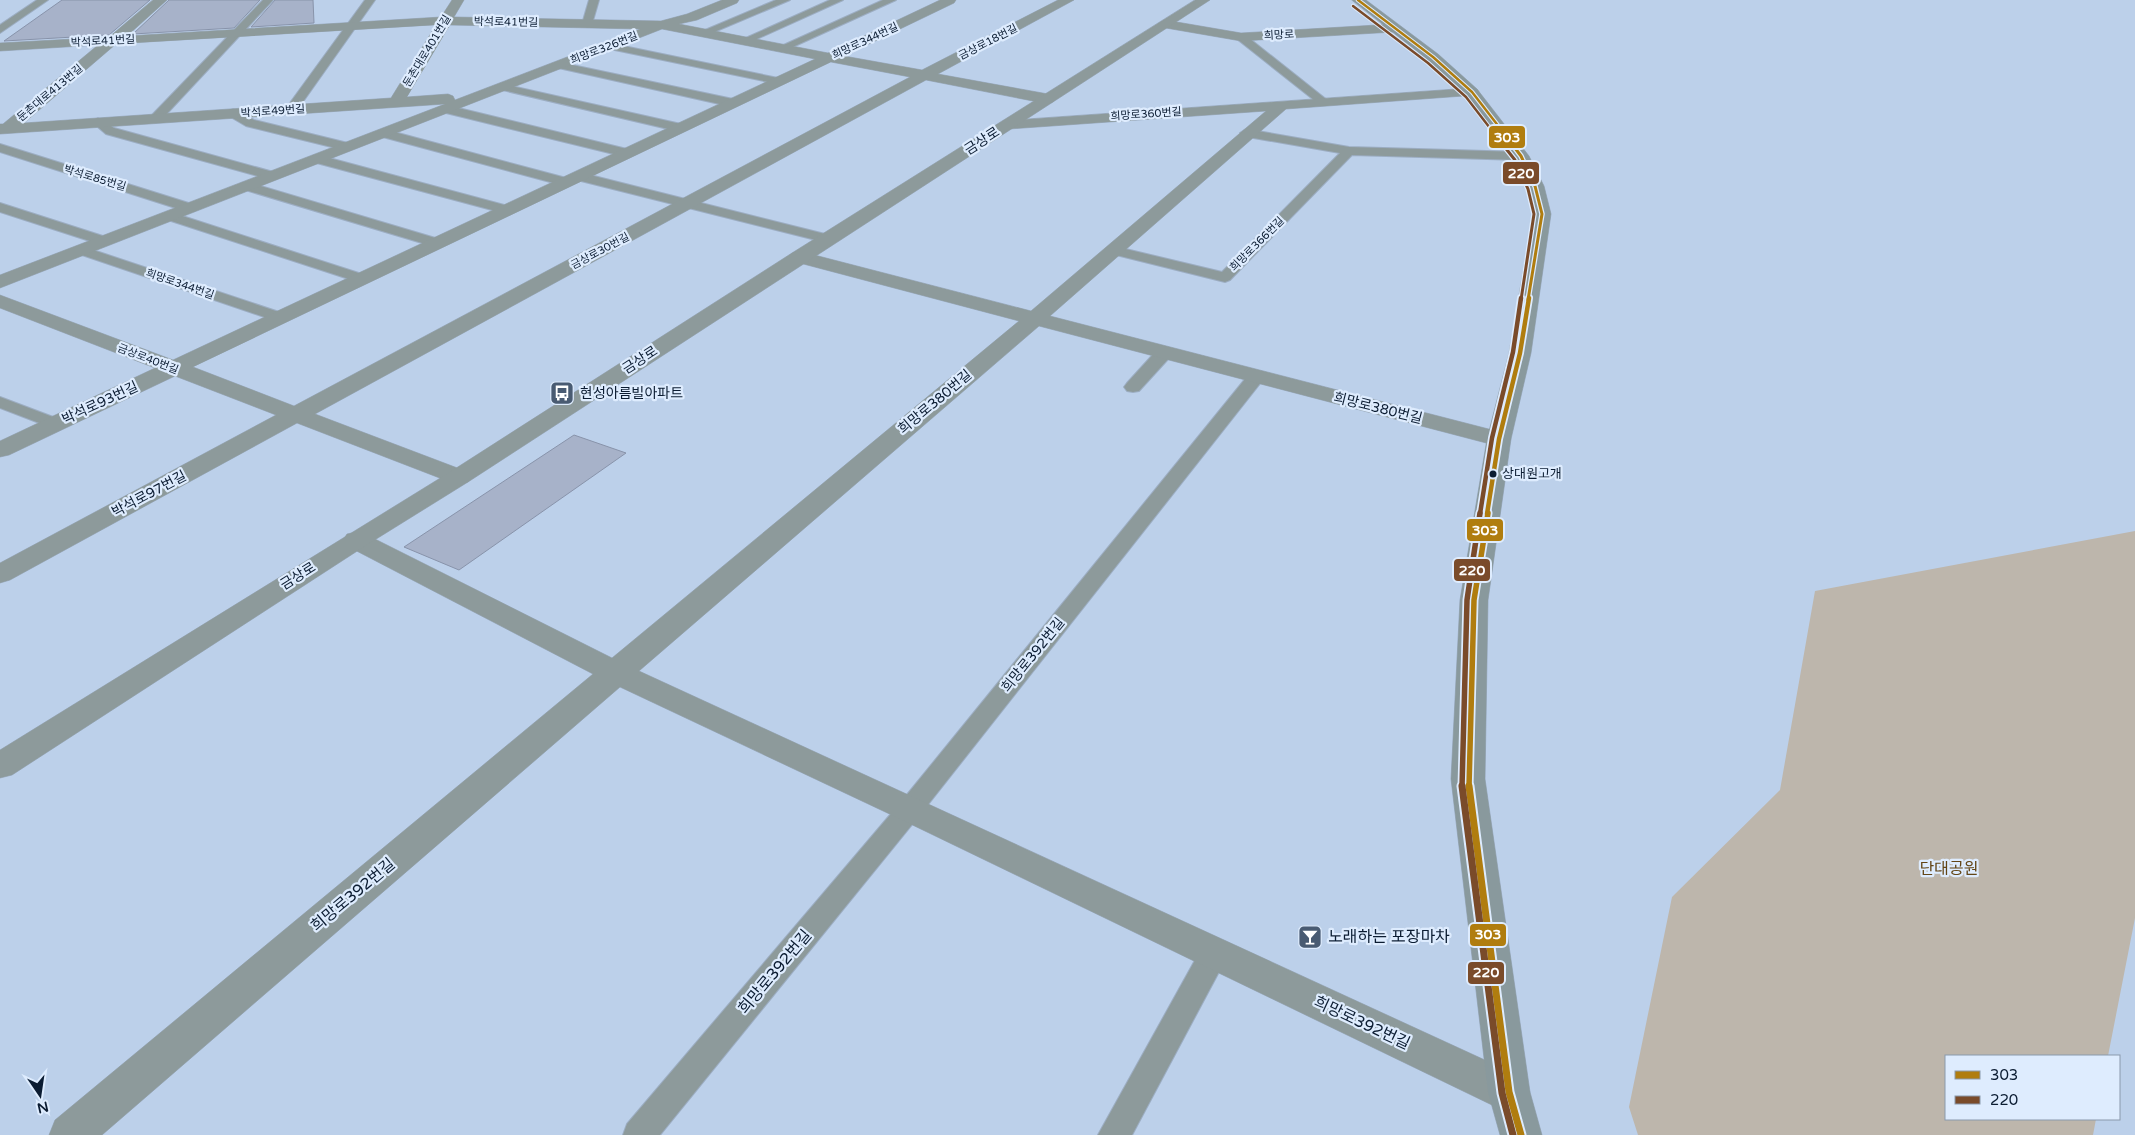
<svg xmlns="http://www.w3.org/2000/svg" width="2135" height="1135" font-family="'Varela Round','Noto Sans KR',sans-serif">
  <rect width="100%" height="100%" fill="#bcd0ea"/>
  <!-- green -->
  <path fill="#bdb6ac" d="M 2135,531 L 2135,918 L 2108,1056 L 1946,1056 L 1946,1119 L 2096,1119 L 2093,1135 L 1638,1135 L 1629,1107 L 1672,897 L 1780,790 L 1815,591 Z"/>
  <!-- building -->
  <path fill="#a7b2c9" stroke="#8893aa" d="M 62,0 L 150,0 L 109,35 L 4,41 Z
    M 169,0 L 260,0 L 234,28 L 133,34 Z
    M 275,0 L 313,0 L 314,23 L 251,27 Z
    M 574,435 L 626,453 L 459,570 L 404,547 Z"/>
  <g fill="none" stroke-linecap="round" stroke-linejoin="round">
    <!-- service casing -->
    <g stroke="#9cadc2" stroke-width="2">
      <path id="service" d="M 37,0 L 48,0 L 0,33 L 0,25 Z
        M 263,0 L 273,0 L 160,121 L 152,121 L 150,118 L 152,115 Z
        M 365,0 L 375,0 L 295,113 L 287,113 L 285,110 L 287,107 Z
        M 589,0 L 599,0 L 592,24 L 587,27 L 582,24 Z
        M 776,0 L 790,0 L 707,35 L 703,36 L 698,33 Z
        M 830,0 L 843,0 L 748,43 L 740,43 L 739,41 Z
        M 883,0 L 896,0 L 786,50 L 782,51 L 777,48 Z
        M 1241,34 L 1245,35 L 1327,100 L 1329,102 L 1327,104 L 1319,104 L 1237,39 L 1236,37 Z
        M 609,43 L 778,78 L 784,81 L 778,84 L 605,48 L 604,46 L 605,44 Z
        M 558,62 L 733,99 L 739,103 L 733,107 L 554,67 L 552,65 Z
        M 502,84 L 681,124 L 687,128 L 681,132 L 498,89 L 496,87 L 498,85 Z
        M 446,105 L 631,150 L 632,153 L 626,157 L 442,112 L 440,109 L 442,106 Z
        M 233,109 L 254,120 L 352,144 L 354,147 L 348,151 L 246,126 L 229,116 L 227,113 Z
        M 98,118 L 114,128 L 277,173 L 279,176 L 272,180 L 106,134 L 92,122 Z
        M 383,129 L 570,179 L 572,182 L 565,186 L 379,136 L 377,133 Z
        M 1246,129 L 1349,147 L 1521,152 L 1527,156 L 1521,160 L 1352,155 L 1230,280 L 1225,282 L 1108,253 L 1106,250 L 1108,247 L 1113,246 L 1222,272 L 1340,153 L 1242,136 L 1240,133 Z
        M 0,144 L 195,205 L 197,208 L 195,211 L 185,211 L 0,152 Z
        M 318,155 L 512,207 L 514,210 L 507,214 L 313,162 L 312,159 L 313,156 Z
        M 578,172 L 833,236 L 835,239 L 833,242 L 828,243 L 573,179 L 571,176 Z
        M 247,182 L 442,240 L 444,243 L 442,246 L 432,246 L 242,189 L 240,186 L 242,183 Z
        M 0,203 L 109,238 L 111,241 L 109,244 L 99,244 L 0,212 Z
        M 170,212 L 368,276 L 371,279 L 368,282 L 358,282 L 165,219 L 163,216 L 165,213 Z
        M 81,246 L 285,314 L 287,317 L 285,320 L 273,320 L 76,253 L 74,250 L 76,247 Z
        M 1164,348 L 1170,349 L 1172,353 L 1170,357 L 1139,391 L 1133,392 L 1127,391 L 1124,387 L 1127,383 L 1158,349 Z
        M 1256,372 L 1262,373 L 1265,377 L 1262,381 L 919,816 L 660,1135 L 623,1135 L 627,1124 L 901,802 L 1250,373 Z
        M 0,397 L 61,420 L 64,424 L 61,428 L 55,429 L 0,408 Z
        M 1214,940 L 1224,944 L 1229,953 L 1132,1135 L 1098,1135 L 1204,944 Z"/>
    </g>
    <!-- minor casing -->
    <g stroke="#9cadc2" stroke-width="1">
      <path id="minor" d="M 153,0 L 167,0 L 127,36 L 441,17 L 452,0 L 464,0 L 454,17 L 661,21 L 687,14 L 722,0 L 739,0 L 737,3 L 697,20 L 679,24 L 828,53 L 940,0 L 956,0 L 954,3 L 844,56 L 922,70 L 1058,0 L 1074,0 L 938,74 L 1048,94 L 1053,96 L 1056,99 L 1053,102 L 1048,104 L 926,80 L 315,414 L 468,472 L 472,477 L 468,482 L 459,485 L 450,482 L 297,423 L 10,580 L 0,583 L 0,563 L 276,415 L 175,376 L 9,455 L 0,457 L 0,441 L 155,368 L 0,308 L 0,295 L 173,360 L 815,59 L 662,29 L 0,288 L 0,275 L 445,104 L 0,134 L 0,124 L 3,124 L 98,45 L 0,51 L 0,43 L 109,37 ZM 436,25 L 391,98 L 24,123 L 116,44 ZM 450,25 L 640,29 L 455,100 L 453,96 L 448,94 L 407,97 ZM 831,62 L 910,77 L 294,406 L 193,367 Z
        M 1165,20 L 1241,33 L 1394,24 L 1401,28 L 1394,32 L 1241,41 L 1160,27 L 1158,24 Z
        M 1472,88 L 1477,89 L 1479,92 L 1477,95 L 1286,109 L 1050,316 L 1508,434 L 1511,439 L 1508,444 L 1499,446 L 1490,444 L 1039,326 L 639,671 L 1524,1078 L 1530,1092 L 1524,1106 L 1509,1112 L 1494,1106 L 898,818 L 620,687 L 102,1135 L 49,1135 L 55,1120 L 593,674 L 347,546 L 343,540 L 347,534 L 356,532 L 365,534 L 612,658 L 1019,321 L 792,261 L 789,257 L 792,253 L 799,251 L 1031,311 L 1266,111 L 1009,129 L 1003,127 L 1001,124 L 1003,121 Z"/>
    </g>
    <!-- tertiary casing -->
    <g stroke="#9cadc2" stroke-width="1">
      <path id="tertiary" d="M 1195,0 L 1210,0 L 468,482 L 365,546 L 12,775 L 0,778 L 0,750 L 450,472 L 792,253 Z"/>
    </g>
    <!-- secondary casing -->
    <g stroke="#9cadc2" stroke-width="1">
      <path id="secondary" d="M 1352,0 L 1366,0 L 1438,54 L 1477,89 L 1529,156 L 1544,186 L 1551,214 L 1531,353 L 1511,439 L 1488,600 L 1485,779 L 1530,1092 L 1542,1135 L 1500,1135 L 1488,1092 L 1451,779 L 1460,600 L 1487,439 L 1509,353 L 1533,214 L 1526,186 L 1513,157 L 1467,95 L 1428,60 Z"/>
    </g>
    <!-- service -->
    <use href="#service" fill="#8d9a9b" fill-rule="evenodd"/>
    <!-- minor -->
    <use href="#minor" fill="#8d9a9b" fill-rule="evenodd"/>
    <!-- tertiary -->
    <use href="#tertiary" fill="#8d9a9b" fill-rule="evenodd"/>
    <!-- secondary -->
    <use href="#secondary" fill="#89999d" fill-rule="evenodd"/>
    <!-- bus-1-far4 casing -->
    <g stroke="#deecfe" stroke-width="4.5">
      <path id="bus-1-far4" d="M 1358,0 L 1433,57 L 1472,92 L 1503,132"/>
    </g>
    <!-- bus-1-far3 casing -->
    <g stroke="#deecfe" stroke-width="5.5">
      <path id="bus-1-far3" d="M 1502,131 L 1521,156 L 1535,186 L 1542,214 L 1528,300"/>
    </g>
    <!-- bus-1-far2 casing -->
    <g stroke="#deecfe" stroke-width="8">
      <path id="bus-1-far2" d="M 1487,514 L 1499,439 L 1520,353 L 1529,298"/>
    </g>
    <!-- bus-1-far1 casing -->
    <g stroke="#deecfe" stroke-width="9">
      <path id="bus-1-far1" d="M 1469,787 L 1474,600 L 1488,513"/>
    </g>
    <!-- bus-1 casing -->
    <g stroke="#deecfe" stroke-width="11">
      <path id="bus-1" d="M 1469,786 L 1509,1092 L 1521,1135"/>
    </g>
    <!-- bus-2-far4 casing -->
    <g stroke="#deecfe" stroke-width="4.5">
      <path id="bus-2-far4" d="M 1353,6 L 1428,63 L 1466,97 L 1493,132"/>
    </g>
    <!-- bus-2-far3 casing -->
    <g stroke="#deecfe" stroke-width="5.5">
      <path id="bus-2-far3" d="M 1492,131 L 1515,160 L 1528,189 L 1534,214 L 1521,300"/>
    </g>
    <!-- bus-2-far2 casing -->
    <g stroke="#deecfe" stroke-width="8">
      <path id="bus-2-far2" d="M 1480,514 L 1492,438 L 1513,352 L 1521,298"/>
    </g>
    <!-- bus-2-far1 casing -->
    <g stroke="#deecfe" stroke-width="9">
      <path id="bus-2-far1" d="M 1462,787 L 1467,600 L 1480,513"/>
    </g>
    <!-- bus-2 casing -->
    <g stroke="#deecfe" stroke-width="11">
      <path id="bus-2" d="M 1462,786 L 1502,1093 L 1513,1135"/>
    </g>
    <!-- bus-1-far4 -->
    <use href="#bus-1-far4" stroke="#b07d0f" stroke-width="2.5"/>
    <!-- bus-1-far3 -->
    <use href="#bus-1-far3" stroke="#b07d0f" stroke-width="3"/>
    <!-- bus-1-far2 -->
    <use href="#bus-1-far2" stroke="#b07d0f" stroke-width="4.5"/>
    <!-- bus-1-far1 -->
    <use href="#bus-1-far1" stroke="#b07d0f" stroke-width="5.5"/>
    <!-- bus-1 -->
    <use href="#bus-1" stroke="#b07d0f" stroke-width="7"/>
    <!-- bus-2-far4 -->
    <use href="#bus-2-far4" stroke="#7a4b2a" stroke-width="2.5"/>
    <!-- bus-2-far3 -->
    <use href="#bus-2-far3" stroke="#7a4b2a" stroke-width="3"/>
    <!-- bus-2-far2 -->
    <use href="#bus-2-far2" stroke="#7a4b2a" stroke-width="4.5"/>
    <!-- bus-2-far1 -->
    <use href="#bus-2-far1" stroke="#7a4b2a" stroke-width="5.5"/>
    <!-- bus-2 -->
    <use href="#bus-2" stroke="#7a4b2a" stroke-width="7"/>
  </g>
  <!-- icons -->
  <defs>
    <g id="bus-square" transform="scale(1.25)"><rect x="-9" y="-9" width="18" height="18" rx="4" fill="#495b72" stroke="#deecfe"/><path d="M-5-6H5V4H4V6H2V4H-2V6H-4V4H-5ZM-3.5-4V0h7V-4ZM-3.5 1.2v1.5H-2V1.2ZM2 1.2v1.5H3.5V1.2Z" fill="#fff"/></g>
    <g id="bar-square" transform="scale(1.25)"><rect x="-9" y="-9" width="18" height="18" rx="4" fill="#495b72" stroke="#deecfe"/><path d="M-6-5H6L.8 .8V4.5H3.5V6h-7V4.5H-.8V.8Z" fill="#fff"/></g>
  </defs>
  <g fill-rule="evenodd">
    <use href="#bus-square" x="562" y="393"/>
    <use href="#bar-square" x="1310" y="937"/>
  </g>
  <!-- markers -->
  <circle fill="#0b1c32" stroke="#deecfe" stroke-width="2" cx="1493" cy="474" r="4.5"/>
  <g text-anchor="middle" dominant-baseline="central" stroke-width="4.5" stroke-linejoin="round" paint-order="stroke">
    <!-- far-street labels -->
    <g font-size="11" fill="#0b1c32" stroke="#deecfe">
      <text transform="translate(506 22) rotate(1)">박석로41번길</text>
      <text transform="translate(1279 35) rotate(-3)">희망로</text>
      <text transform="translate(103 41) rotate(-3)">박석로41번길</text>
      <text transform="translate(865 41) rotate(-25)">희망로344번길</text>
      <text transform="translate(988 42) rotate(-27)">금상로18번길</text>
      <text transform="translate(604 48) rotate(-21)">희망로326번길</text>
      <text transform="translate(427 51) rotate(-59)">둔촌대로401번길</text>
      <text transform="translate(50 93) rotate(-40)">둔촌대로413번길</text>
      <text transform="translate(273 111) rotate(-4)">박석로49번길</text>
      <text transform="translate(1146 114) rotate(-4)">희망로360번길</text>
      <text transform="translate(95 178) rotate(17)">박석로85번길</text>
      <text transform="translate(1257 244) rotate(-45)">희망로366번길</text>
      <text transform="translate(600 251) rotate(-28)">금상로30번길</text>
      <text transform="translate(180 284) rotate(19)">희망로344번길</text>
      <text transform="translate(148 359) rotate(21)">금상로40번길</text>
    </g>
    <!-- bus labels -->
    <g font-size="13" fill="#0b1c32" stroke="#deecfe" text-anchor="start">
      <text x="1502" y="474">상대원고개</text>
    </g>
    <!-- street labels -->
    <g font-size="14" fill="#0b1c32" stroke="#deecfe">
      <text transform="translate(982 141) rotate(-33)">금상로</text>
      <text transform="translate(640 360) rotate(-33)">금상로</text>
      <text transform="translate(935 402) rotate(-40)">희망로380번길</text>
      <text transform="translate(100 403) rotate(-25)">박석로93번길</text>
      <text transform="translate(1378 408) rotate(14)">희망로380번길</text>
      <text transform="translate(149 494) rotate(-28)">박석로97번길</text>
      <text transform="translate(298 576) rotate(-32)">금상로</text>
      <text transform="translate(1033 655) rotate(-51)">희망로392번길</text>
    </g>
    <!-- poi labels -->
    <g font-size="14" fill="#0b1c32" stroke="#deecfe" text-anchor="start">
      <text x="580" y="393">현성아름빌아파트</text>
    </g>
    <!-- near-park labels -->
    <g font-size="16" fill="#634516" stroke="#deecfe">
      <text x="1949" y="869">단대공원</text>
    </g>
    <!-- near-street labels -->
    <g font-size="16" fill="#0b1c32" stroke="#deecfe">
      <text transform="translate(353 895) rotate(-40)">희망로392번길</text>
      <text transform="translate(775 972) rotate(-50)">희망로392번길</text>
      <text transform="translate(1362 1023) rotate(25)">희망로392번길</text>
    </g>
    <!-- near-poi labels -->
    <g font-size="16" fill="#0b1c32" stroke="#deecfe" text-anchor="start">
      <text x="1328" y="937">노래하는 포장마차</text>
    </g>
  </g>
  <g stroke="#deecfe" stroke-width="2">
    <rect x="1488" y="125" width="38" height="24" rx="5" fill="#b07d0f"/>
    <rect x="1502" y="161" width="38" height="24" rx="5" fill="#7a4b2a"/>
    <rect x="1466" y="518" width="38" height="24" rx="5" fill="#b07d0f"/>
    <rect x="1453" y="558" width="38" height="24" rx="5" fill="#7a4b2a"/>
    <rect x="1469" y="923" width="38" height="24" rx="5" fill="#b07d0f"/>
    <rect x="1467" y="961" width="38" height="24" rx="5" fill="#7a4b2a"/>
  </g>
  <g font-size="14" text-anchor="middle" font-weight="bold" fill="#fff">
    <text x="1507" y="142">303</text>
    <text x="1521" y="178">220</text>
    <text x="1485" y="535">303</text>
    <text x="1472" y="575">220</text>
    <text x="1488" y="939">303</text>
    <text x="1486" y="977">220</text>
  </g>
  <!-- legend -->
  <rect x="1945" y="1055" width="175" height="65" fill="#deecfe" stroke="#8a99ac"/>
  <rect x="1955" y="1071" width="25" height="8" fill="#b07d0f" stroke="#8a99ac"/>
  <text x="1990" y="1080" font-size="15" fill="#0b1c32">303</text>
  <rect x="1955" y="1096" width="25" height="8" fill="#7a4b2a" stroke="#8a99ac"/>
  <text x="1990" y="1105" font-size="15" fill="#0b1c32">220</text>
  <!-- north arrow -->
  <g transform="translate(40 1095) rotate(167)" stroke="#deecfe" stroke-width="4" paint-order="stroke">
  <path d="M0-4L9 19L0 12L-9 19Z" fill="#0b1c32"/>
  <text y="-8" font-size="14" font-weight="bold" text-anchor="middle" fill="#0b1c32">N</text>
  </g>
</svg>
